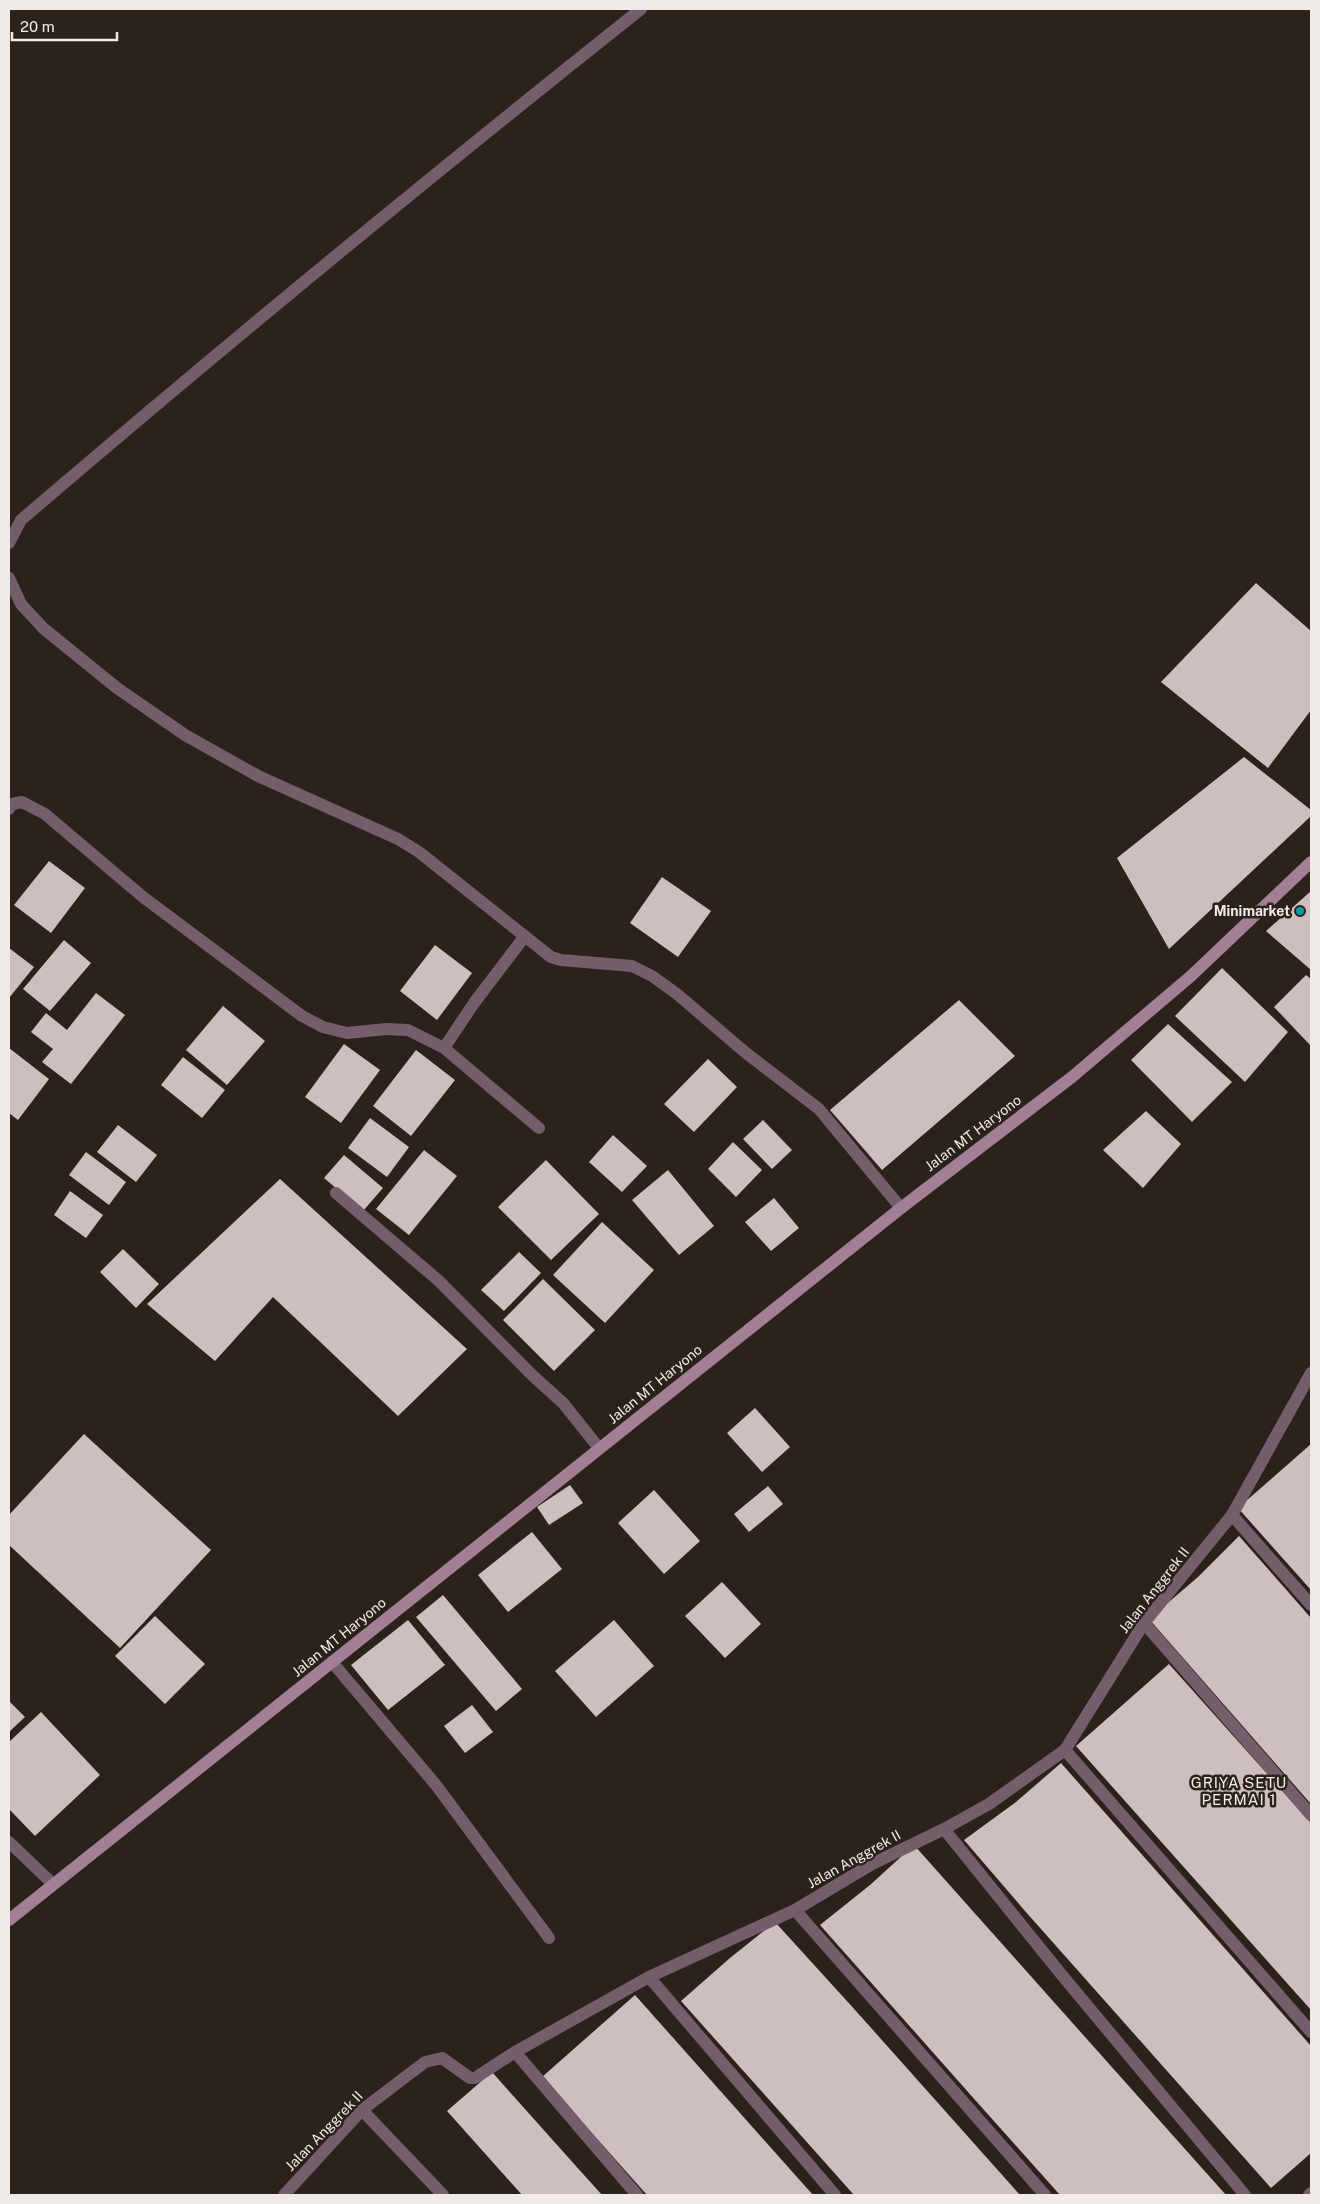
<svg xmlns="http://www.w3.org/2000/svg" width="1320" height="2204" font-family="'Public Sans',sans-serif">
  <rect width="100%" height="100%" fill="#2b221c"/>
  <!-- building -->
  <path fill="#cebebe" d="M 1256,583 L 1311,631 L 1311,710 L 1268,768 L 1161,682 Z
    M 1244,757 L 1311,810 L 1311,816 L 1169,949 L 1117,858 Z
    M 49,861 L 85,888 L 51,933 L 14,905 Z
    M 662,877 L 711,911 L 678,957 L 630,923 Z
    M 1311,891 L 1311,970 L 1266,931 Z
    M 64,940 L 91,963 L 50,1011 L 23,989 Z
    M 435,945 L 472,973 L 437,1020 L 400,991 Z
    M 9,948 L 34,967 L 9,998 Z
    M 1222,968 L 1288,1032 L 1245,1082 L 1175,1016 Z
    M 1306,975 L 1311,979 L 1311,1046 L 1274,1007 Z
    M 96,993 L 125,1015 L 71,1084 L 42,1062 L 53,1049 L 31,1032 L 46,1013 L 67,1030 Z
    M 959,1000 L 1015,1056 L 882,1170 L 830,1110 Z
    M 223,1006 L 265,1041 L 227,1085 L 186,1050 Z
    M 1168,1024 L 1232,1082 L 1192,1122 L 1131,1060 Z
    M 344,1044 L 380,1070 L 341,1123 L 305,1097 Z
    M 9,1048 L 49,1079 L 18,1120 L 9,1113 Z
    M 416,1050 L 455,1080 L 411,1136 L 373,1106 Z
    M 183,1057 L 225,1090 L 202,1118 L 161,1085 Z
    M 708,1059 L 737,1087 L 694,1132 L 664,1104 Z
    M 1146,1111 L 1181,1144 L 1143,1188 L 1103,1150 Z
    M 370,1118 L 409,1147 L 387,1177 L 348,1148 Z
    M 763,1120 L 792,1150 L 772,1169 L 743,1139 Z
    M 118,1125 L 157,1155 L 136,1182 L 97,1152 Z
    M 613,1135 L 647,1166 L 622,1192 L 589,1162 Z
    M 733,1142 L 762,1170 L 736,1197 L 708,1169 Z
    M 424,1150 L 457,1176 L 409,1235 L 376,1209 Z
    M 86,1152 L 126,1182 L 109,1205 L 69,1175 Z
    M 344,1155 L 383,1188 L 363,1211 L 324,1178 Z
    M 546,1160 L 599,1214 L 551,1260 L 498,1207 Z
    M 668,1170 L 714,1226 L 679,1255 L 632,1200 Z
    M 280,1179 L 467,1349 L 398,1416 L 273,1297 L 215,1361 L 147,1304 Z
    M 70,1191 L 103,1215 L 86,1238 L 54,1215 Z
    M 774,1198 L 799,1228 L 771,1251 L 745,1222 Z
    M 602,1222 L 654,1270 L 605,1323 L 553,1275 Z
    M 123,1249 L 159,1284 L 136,1308 L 100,1272 Z
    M 519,1252 L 541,1273 L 504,1311 L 481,1290 Z
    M 543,1279 L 595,1330 L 554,1371 L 503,1320 Z
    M 755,1408 L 790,1447 L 762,1472 L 727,1433 Z
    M 84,1434 L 211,1550 L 120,1648 L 9,1545 L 9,1515 Z
    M 1311,1444 L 1311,1590 L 1238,1508 Z
    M 570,1485 L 583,1503 L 549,1525 L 537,1507 Z
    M 768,1486 L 783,1504 L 749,1532 L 734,1514 Z
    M 654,1490 L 700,1541 L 664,1574 L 618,1523 Z
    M 532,1532 L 562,1569 L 508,1612 L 478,1575 Z
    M 1239,1536 L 1311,1618 L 1311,1804 L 1149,1619 L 1198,1577 Z
    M 722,1582 L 761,1624 L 725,1658 L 685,1616 Z
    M 443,1595 L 522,1689 L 496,1711 L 416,1617 Z
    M 155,1616 L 205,1664 L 165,1704 L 115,1656 Z
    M 408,1620 L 445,1665 L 388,1710 L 351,1665 Z
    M 614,1620 L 654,1666 L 596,1717 L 555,1671 Z
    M 1169,1664 L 1311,1823 L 1311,2010 L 1076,1746 Z
    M 9,1701 L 25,1717 L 9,1732 Z
    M 472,1705 L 493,1732 L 465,1753 L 444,1726 Z
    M 41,1712 L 100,1775 L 35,1836 L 9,1809 L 9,1742 Z
    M 1061,1763 L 1311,2046 L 1311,2153 L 1271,2188 L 1025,1911 L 964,1840 L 1016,1802 Z
    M 914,1845 L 1069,2019 L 1226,2195 L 1060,2195 L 976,2101 L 820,1925 L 870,1885 Z
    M 775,1922 L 856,2011 L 1020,2195 L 854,2195 L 681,2001 L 730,1958 Z
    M 635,1995 L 813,2195 L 647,2195 L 542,2077 Z
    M 492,2072 L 575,2165 L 602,2195 L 522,2195 L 447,2111 Z"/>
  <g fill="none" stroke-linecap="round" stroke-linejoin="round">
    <!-- service -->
    <path stroke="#745e6c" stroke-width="12" d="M 336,1193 L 439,1281 L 532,1375 L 563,1403 L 599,1448"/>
    <!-- minor -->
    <path stroke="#745e6c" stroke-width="12" d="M 9,543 L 21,520 C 224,346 431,176 641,9
      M 9,578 L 21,604 L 43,628 L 117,688 L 185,735 L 258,776 L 398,839 L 419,852 L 551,957 L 561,960 L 632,966 L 652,976 L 677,994 L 746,1053 L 819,1109 L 901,1208
      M 9,809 L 12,804 L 22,802 L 45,814 L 143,897 L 302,1016 L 323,1027 L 347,1033 L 386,1029 L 408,1030 L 444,1048 L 539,1128
      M 444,1048 L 474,1003 L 525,936
      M 1232,1515 L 1311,1605
      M 1144,1623 L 1311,1815
      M 332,1662 L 436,1785 L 549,1938
      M 1065,1750 L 1311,2032
      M 944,1829 L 1061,1974 L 1245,2195
      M 9,1842 L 53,1884
      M 795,1910 L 1045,2195
      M 649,1977 L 835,2195
      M 515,2052 L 637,2195
      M 362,2110 L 443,2195
      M 284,2195 L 362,2110 L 425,2062 L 442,2058 L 470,2078 L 475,2078 L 515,2052 L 649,1977 L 795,1910 L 872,1864 L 944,1829 L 989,1804 L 1065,1750 L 1144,1623 L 1232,1515 L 1311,1373
      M 1309,2195 L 1311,2193"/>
    <!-- secondary -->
    <path stroke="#a27f94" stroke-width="12" d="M 9,1920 L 901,1208 L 1072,1077 L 1191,976 L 1311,862"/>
  </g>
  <!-- markers -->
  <circle fill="#0f9aa8" stroke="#2b221c" stroke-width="2" cx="1300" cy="911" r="5"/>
  <g text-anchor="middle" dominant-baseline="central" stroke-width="5" stroke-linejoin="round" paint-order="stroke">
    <!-- poi labels -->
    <g font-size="14" font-weight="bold" fill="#f1ebe7" stroke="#2b221c" text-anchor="end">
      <text x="1290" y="911">Minimarket</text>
    </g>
    <!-- street labels -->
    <g font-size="14" fill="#f1ebe7" stroke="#2b221c">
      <text transform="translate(973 1133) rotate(-37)">Jalan MT Haryono</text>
      <text transform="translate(655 1384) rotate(-39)">Jalan MT Haryono</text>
      <text transform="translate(1154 1590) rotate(-52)">Jalan Anggrek II</text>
      <text transform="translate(339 1637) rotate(-39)">Jalan MT Haryono</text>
      <text transform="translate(854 1859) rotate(-29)">Jalan Anggrek II</text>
      <text transform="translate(324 2131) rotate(-46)">Jalan Anggrek II</text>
    </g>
    <!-- neighbourhood labels -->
    <g font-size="15" letter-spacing="1" fill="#f1ebe7" stroke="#2b221c">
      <text x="1239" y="1782">GRIYA SETU<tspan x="1239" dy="17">PERMAI 1</tspan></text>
    </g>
  </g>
  <!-- border -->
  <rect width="1320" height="2204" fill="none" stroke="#f1ebe7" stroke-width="20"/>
  <!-- scale -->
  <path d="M12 32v8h105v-8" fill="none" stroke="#f1ebe7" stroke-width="2.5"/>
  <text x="20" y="32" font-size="15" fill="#f1ebe7" stroke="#2b221c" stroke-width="4" paint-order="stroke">20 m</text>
</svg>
